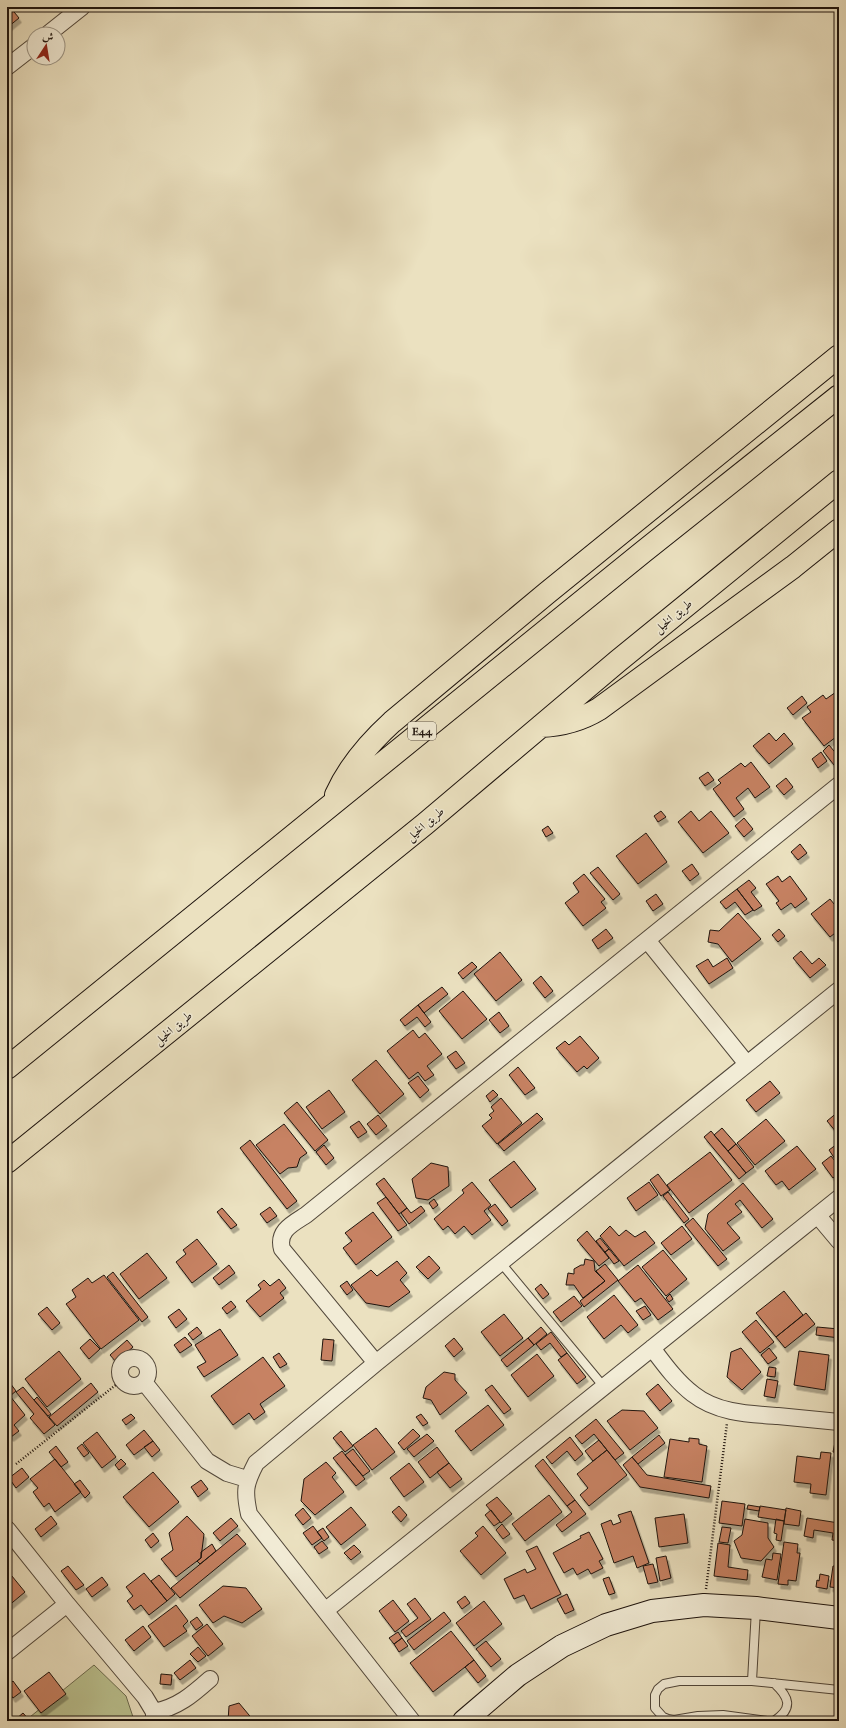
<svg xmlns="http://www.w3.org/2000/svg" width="846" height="1728" font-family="'IM FELL French Canon',Amiri,serif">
  <defs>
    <filter id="shadow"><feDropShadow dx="2.5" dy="4.5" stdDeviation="0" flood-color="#0004"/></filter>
  </defs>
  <rect width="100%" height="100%" fill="#ebe1c0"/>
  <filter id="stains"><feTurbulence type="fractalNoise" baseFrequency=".005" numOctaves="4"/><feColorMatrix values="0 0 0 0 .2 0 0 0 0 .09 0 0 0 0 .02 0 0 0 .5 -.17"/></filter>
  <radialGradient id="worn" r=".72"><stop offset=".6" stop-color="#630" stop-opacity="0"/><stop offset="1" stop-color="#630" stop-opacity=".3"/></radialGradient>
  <!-- grass -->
  <path fill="#bbc290" stroke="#6c6b4f" d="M 94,1665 L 126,1696 L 133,1717 L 130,1721 L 25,1721 Z"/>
  <!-- building -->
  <path fill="#c78264" stroke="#1e140e" filter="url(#shadow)" d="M 7,7 L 10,7 L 19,18 L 8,27 Z
    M 836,692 L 839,697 L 839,742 L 836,737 L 824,746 L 802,718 L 811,712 L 807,707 L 823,695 L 826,699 Z
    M 802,696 L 807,703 L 793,715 L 787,708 Z
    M 769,733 L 776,741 L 784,733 L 793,744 L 769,764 L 753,746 Z
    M 829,745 L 839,757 L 839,761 L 834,765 L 823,751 Z
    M 821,752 L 827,761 L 818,768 L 812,759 Z
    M 751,762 L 770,787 L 755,798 L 748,788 L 736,798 L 744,809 L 734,817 L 713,789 L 721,783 L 718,780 L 741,763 L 745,767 Z
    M 708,772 L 714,780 L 705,786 L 699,778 Z
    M 786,778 L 793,787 L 784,795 L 776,786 Z
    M 661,811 L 666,817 L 658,822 L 654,816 Z
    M 691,811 L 699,821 L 711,811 L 729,833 L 703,853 L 678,822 Z
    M 744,818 L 753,829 L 744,837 L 735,826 Z
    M 548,826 L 553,833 L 546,837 L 542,830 Z
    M 646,833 L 667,862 L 638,884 L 616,856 Z
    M 800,844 L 807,853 L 798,860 L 791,852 Z
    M 692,864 L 699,874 L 690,881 L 682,871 Z
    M 598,867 L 620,894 L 613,900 L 590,873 Z
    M 584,874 L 605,899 L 601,902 L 606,908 L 583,926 L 565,903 L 579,892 L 573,883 Z
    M 778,876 L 782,882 L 790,876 L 807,899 L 795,908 L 791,903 L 781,910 L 776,903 L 779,901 L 766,884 Z
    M 749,880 L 756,888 L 751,892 L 762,906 L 754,911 L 737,889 Z
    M 737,889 L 753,910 L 745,915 L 735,902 L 726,909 L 720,902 Z
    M 656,894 L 663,904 L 653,911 L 646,901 Z
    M 830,899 L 839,910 L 839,930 L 830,937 L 811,914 Z
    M 738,913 L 761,939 L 732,962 L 718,944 L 708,942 L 710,930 L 719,931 Z
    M 606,929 L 613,938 L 598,949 L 592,940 Z
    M 779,929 L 785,936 L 778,942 L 772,935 Z
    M 801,951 L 812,964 L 819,958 L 826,965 L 810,978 L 793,958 Z
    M 500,952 L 522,980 L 496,1001 L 474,974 Z
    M 727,958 L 733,968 L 709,984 L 696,966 L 708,959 L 713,967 Z
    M 472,962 L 477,967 L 463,979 L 458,973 Z
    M 541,976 L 553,991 L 545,998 L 533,983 Z
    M 442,987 L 448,994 L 424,1013 L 418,1005 Z
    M 463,991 L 487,1019 L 462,1039 L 439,1011 Z
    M 418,1005 L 431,1022 L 425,1027 L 417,1017 L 405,1026 L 400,1020 Z
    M 499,1012 L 509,1026 L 500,1033 L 489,1020 Z
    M 413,1030 L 419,1038 L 425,1033 L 442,1054 L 427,1066 L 434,1075 L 425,1081 L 418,1072 L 409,1079 L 387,1051 Z
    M 580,1036 L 599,1058 L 587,1069 L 584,1066 L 577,1072 L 556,1048 L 565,1041 L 569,1045 Z
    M 456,1051 L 465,1063 L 456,1069 L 447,1057 Z
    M 376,1060 L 404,1094 L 380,1114 L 352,1080 Z
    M 518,1067 L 535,1088 L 525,1095 L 509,1075 Z
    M 418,1076 L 429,1090 L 420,1098 L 408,1083 Z
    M 770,1081 L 780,1093 L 756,1112 L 746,1100 Z
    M 329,1090 L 345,1112 L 322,1129 L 306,1107 Z
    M 493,1090 L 498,1095 L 490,1102 L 486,1096 Z
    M 501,1098 L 522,1123 L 497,1144 L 482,1126 L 492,1118 L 489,1115 L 494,1111 L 491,1107 Z
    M 297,1102 L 328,1140 L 315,1151 L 284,1113 Z
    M 839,1111 L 839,1132 L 837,1133 L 827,1121 Z
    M 537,1113 L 543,1119 L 504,1151 L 498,1144 Z
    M 378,1115 L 387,1126 L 376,1135 L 367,1124 Z
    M 766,1119 L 785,1141 L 755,1165 L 737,1143 Z
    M 359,1121 L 367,1132 L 358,1138 L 350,1127 Z
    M 284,1124 L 307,1153 L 300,1158 L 297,1167 L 288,1168 L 280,1174 L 256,1145 Z
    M 722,1128 L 736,1144 L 728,1151 L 714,1135 Z
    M 711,1131 L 746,1173 L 739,1179 L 704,1137 Z
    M 250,1140 L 297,1201 L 287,1209 L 240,1148 Z
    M 736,1144 L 754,1167 L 746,1173 L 728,1151 Z
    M 837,1144 L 839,1147 L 839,1156 L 835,1159 L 829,1150 Z
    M 324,1145 L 334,1158 L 326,1165 L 316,1152 Z
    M 797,1146 L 816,1169 L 789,1190 L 782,1181 L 776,1185 L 765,1171 Z
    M 710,1152 L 732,1180 L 689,1213 L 667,1185 Z
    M 831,1156 L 839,1166 L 839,1173 L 833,1178 L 822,1163 Z
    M 514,1161 L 536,1189 L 511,1208 L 489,1180 Z
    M 431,1163 L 448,1167 L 449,1186 L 428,1200 L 416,1198 L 412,1179 Z
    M 658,1174 L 670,1190 L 661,1196 L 650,1180 Z
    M 384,1178 L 407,1208 L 399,1214 L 376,1184 Z
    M 472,1182 L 491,1205 L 484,1211 L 491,1220 L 472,1235 L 464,1226 L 455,1234 L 448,1226 L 443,1230 L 434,1219 L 464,1193 L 462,1190 Z
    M 649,1182 L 658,1195 L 636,1211 L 627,1198 Z
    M 743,1183 L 773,1219 L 762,1228 L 740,1200 L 735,1204 L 742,1212 L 727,1223 L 740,1238 L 723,1251 L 705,1229 L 708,1214 Z
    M 668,1192 L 689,1219 L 684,1223 L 663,1196 Z
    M 386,1197 L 407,1225 L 398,1231 L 377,1203 Z
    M 434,1199 L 438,1205 L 433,1209 L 429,1203 Z
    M 495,1204 L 508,1221 L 502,1226 L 488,1209 Z
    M 421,1206 L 425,1211 L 409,1224 L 401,1213 L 407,1208 L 411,1213 Z
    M 270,1207 L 277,1216 L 267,1223 L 260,1214 Z
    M 222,1208 L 237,1225 L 231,1229 L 217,1212 Z
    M 373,1212 L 392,1237 L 356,1265 L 343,1248 L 352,1241 L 345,1233 Z
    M 693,1218 L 727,1259 L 718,1266 L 685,1225 Z
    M 610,1226 L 619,1236 L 626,1230 L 635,1237 L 645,1231 L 655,1243 L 624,1266 L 600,1236 Z
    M 682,1226 L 692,1239 L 671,1255 L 661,1243 Z
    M 587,1231 L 609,1258 L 599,1266 L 577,1240 Z
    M 600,1238 L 609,1249 L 605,1252 L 596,1241 Z
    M 197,1239 L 217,1264 L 192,1283 L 176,1262 L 186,1254 L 183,1250 Z
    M 609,1249 L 619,1261 L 614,1264 L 605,1252 Z
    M 663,1250 L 687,1279 L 666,1296 L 642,1267 Z
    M 147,1253 L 167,1278 L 139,1299 L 120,1274 Z
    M 429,1256 L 440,1268 L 428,1279 L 416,1267 Z
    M 585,1259 L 594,1261 L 595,1271 L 605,1281 L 583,1298 L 574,1285 L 566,1285 L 568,1273 L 574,1274 L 574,1269 L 581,1265 L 584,1265 Z
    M 397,1261 L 407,1273 L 400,1280 L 410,1292 L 389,1307 L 366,1303 L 351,1285 L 371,1270 L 377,1276 Z
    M 605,1264 L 618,1280 L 584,1307 L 580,1301 L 605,1281 L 596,1271 Z
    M 229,1265 L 235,1273 L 219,1285 L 213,1278 Z
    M 638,1265 L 673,1309 L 658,1320 L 641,1298 L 635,1302 L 618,1281 Z
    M 113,1272 L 148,1317 L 142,1322 L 107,1277 Z
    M 104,1275 L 139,1320 L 101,1349 L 66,1304 L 76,1297 L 72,1290 L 88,1278 L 92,1283 Z
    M 279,1279 L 286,1288 L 280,1293 L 284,1298 L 260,1317 L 246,1301 L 261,1289 L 258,1285 L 264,1280 L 270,1286 Z
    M 347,1281 L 353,1290 L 347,1295 L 340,1286 Z
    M 541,1284 L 549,1294 L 543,1299 L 535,1289 Z
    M 784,1291 L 803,1315 L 776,1337 L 756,1313 Z
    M 670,1294 L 673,1299 L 669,1302 L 666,1298 Z
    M 614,1295 L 638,1325 L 628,1333 L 621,1325 L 604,1339 L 587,1317 Z
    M 574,1296 L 582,1306 L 561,1322 L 553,1312 Z
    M 231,1301 L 236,1307 L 227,1314 L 222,1308 Z
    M 645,1306 L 651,1315 L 643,1320 L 636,1311 Z
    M 47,1307 L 60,1323 L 52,1330 L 38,1314 Z
    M 179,1309 L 187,1319 L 176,1328 L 168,1317 Z
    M 806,1313 L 815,1324 L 785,1348 L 776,1337 Z
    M 504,1314 L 523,1338 L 500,1356 L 481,1332 Z
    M 756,1320 L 774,1342 L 760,1353 L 742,1332 Z
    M 197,1327 L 202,1333 L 193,1340 L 188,1334 Z
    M 541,1327 L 547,1334 L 534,1345 L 528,1338 Z
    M 817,1327 L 839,1329 L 839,1338 L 816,1335 Z
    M 220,1329 L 238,1355 L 204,1377 L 197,1367 L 206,1362 L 195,1345 Z
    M 551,1332 L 567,1353 L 561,1357 L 550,1343 L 541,1350 L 536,1344 Z
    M 185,1337 L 192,1345 L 180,1353 L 174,1345 Z
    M 454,1338 L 463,1349 L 454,1357 L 445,1346 Z
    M 528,1338 L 534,1345 L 507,1367 L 501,1360 Z
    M 90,1339 L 100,1349 L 89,1359 L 80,1348 Z
    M 323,1339 L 334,1340 L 332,1361 L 321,1360 Z
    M 127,1340 L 133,1347 L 116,1362 L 110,1355 Z
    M 741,1348 L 761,1372 L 742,1390 L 727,1377 L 731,1352 Z
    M 769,1348 L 777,1358 L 768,1364 L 761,1355 Z
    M 59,1351 L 81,1379 L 47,1407 L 25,1379 Z
    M 799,1351 L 829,1355 L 825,1390 L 794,1385 Z
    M 279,1353 L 287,1364 L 280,1368 L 273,1357 Z
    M 567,1353 L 586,1377 L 577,1384 L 558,1360 Z
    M 537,1354 L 554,1376 L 528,1397 L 511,1375 Z
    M 263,1357 L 285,1386 L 260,1404 L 265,1412 L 254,1420 L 249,1413 L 233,1425 L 211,1396 Z
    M 769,1367 L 776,1368 L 775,1377 L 767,1376 Z
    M 444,1372 L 455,1374 L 455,1380 L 467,1393 L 440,1415 L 431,1400 L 423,1398 L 426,1387 Z
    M 7,1379 L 16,1391 L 10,1396 L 25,1415 L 14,1425 L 19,1431 L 11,1437 L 7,1432 Z
    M 767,1379 L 778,1381 L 775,1398 L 764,1396 Z
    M 91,1383 L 98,1392 L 57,1426 L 49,1417 Z
    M 658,1384 L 672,1401 L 660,1411 L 646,1394 Z
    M 492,1385 L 511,1409 L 504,1414 L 485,1390 Z
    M 23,1387 L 55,1425 L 44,1434 L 30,1418 L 34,1414 L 16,1392 Z
    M 37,1397 L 51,1414 L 48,1416 L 34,1400 Z
    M 488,1405 L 504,1425 L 471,1451 L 455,1431 Z
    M 622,1410 L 644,1411 L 658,1428 L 630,1450 L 607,1421 Z
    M 131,1414 L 135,1418 L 126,1425 L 122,1420 Z
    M 421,1414 L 428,1423 L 423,1426 L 416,1417 Z
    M 596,1419 L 624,1453 L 615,1460 L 594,1434 L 582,1444 L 575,1436 Z
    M 376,1428 L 395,1452 L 372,1470 L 353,1445 Z
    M 413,1429 L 420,1436 L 404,1450 L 398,1443 Z
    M 144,1430 L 153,1441 L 134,1455 L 126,1445 Z
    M 341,1431 L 353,1446 L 345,1452 L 333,1438 Z
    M 97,1432 L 116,1457 L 102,1468 L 83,1443 Z
    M 427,1434 L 434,1441 L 414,1457 L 407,1449 Z
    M 659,1435 L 665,1443 L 638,1464 L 632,1457 Z
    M 570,1437 L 583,1454 L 575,1461 L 567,1451 L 552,1464 L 546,1457 Z
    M 689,1438 L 699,1439 L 699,1444 L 707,1446 L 702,1482 L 664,1477 L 670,1439 L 689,1442 Z
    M 599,1440 L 607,1450 L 593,1461 L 585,1451 Z
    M 153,1441 L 160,1450 L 152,1457 L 144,1447 Z
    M 835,1442 L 839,1443 L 839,1453 L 833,1452 Z
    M 82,1444 L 89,1453 L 84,1457 L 77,1448 Z
    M 56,1446 L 68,1462 L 61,1467 L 49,1452 Z
    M 437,1447 L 449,1463 L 430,1478 L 418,1462 Z
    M 353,1449 L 370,1471 L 363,1476 L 345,1455 Z
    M 607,1450 L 627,1475 L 589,1506 L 580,1495 L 588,1488 L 577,1474 Z
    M 342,1451 L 365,1479 L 356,1486 L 333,1458 Z
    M 821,1452 L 831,1453 L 826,1495 L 810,1493 L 811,1484 L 794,1482 L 797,1456 L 820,1459 Z
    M 632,1457 L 647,1475 L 711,1486 L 709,1498 L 640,1487 L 623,1465 Z
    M 55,1459 L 81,1492 L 55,1512 L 49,1503 L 44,1507 L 33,1492 L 38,1488 L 30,1479 Z
    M 121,1459 L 126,1464 L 119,1470 L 115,1465 Z
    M 543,1459 L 575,1500 L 567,1506 L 535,1466 Z
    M 326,1462 L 336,1473 L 332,1477 L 344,1492 L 315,1515 L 301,1501 L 304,1479 Z
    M 409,1463 L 424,1482 L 404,1497 L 390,1478 Z
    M 449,1463 L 462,1479 L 450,1488 L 437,1472 Z
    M 22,1468 L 29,1477 L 16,1488 L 9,1478 Z
    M 153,1472 L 179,1502 L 149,1527 L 123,1497 Z
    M 80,1480 L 90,1493 L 85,1498 L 74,1484 Z
    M 201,1480 L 208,1489 L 198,1497 L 191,1487 Z
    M 549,1495 L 562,1512 L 525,1541 L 512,1524 Z
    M 497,1497 L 512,1514 L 501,1523 L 486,1505 Z
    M 575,1500 L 586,1514 L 562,1532 L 556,1525 L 572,1512 L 567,1506 Z
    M 722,1501 L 745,1504 L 742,1526 L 719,1523 Z
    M 748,1505 L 760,1507 L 759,1511 L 747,1509 Z
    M 399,1506 L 407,1515 L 401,1522 L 392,1512 Z
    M 760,1506 L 786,1510 L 784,1521 L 758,1517 Z
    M 351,1507 L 366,1525 L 341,1545 L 326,1527 Z
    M 303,1508 L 311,1518 L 303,1525 L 295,1515 Z
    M 786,1508 L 801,1511 L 799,1526 L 784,1524 Z
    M 491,1510 L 500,1522 L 494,1526 L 485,1515 Z
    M 631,1511 L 649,1563 L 637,1568 L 633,1556 L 614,1563 L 601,1524 L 611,1520 L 613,1525 L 621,1522 L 618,1515 Z
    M 684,1514 L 688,1543 L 659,1547 L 655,1518 Z
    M 51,1516 L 57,1524 L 41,1537 L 35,1529 Z
    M 187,1516 L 204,1534 L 201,1558 L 176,1577 L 161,1559 L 173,1550 L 169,1533 Z
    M 231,1518 L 238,1526 L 220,1541 L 213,1533 Z
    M 807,1518 L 839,1523 L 839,1541 L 832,1540 L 833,1533 L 814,1530 L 813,1538 L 804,1536 Z
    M 745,1519 L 768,1523 L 768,1538 L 774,1547 L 761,1561 L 741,1558 L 734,1541 L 742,1535 Z
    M 776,1519 L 784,1521 L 781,1541 L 776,1540 L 777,1534 L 774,1533 Z
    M 502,1524 L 510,1534 L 503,1539 L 496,1530 Z
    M 313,1526 L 322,1538 L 312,1545 L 303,1533 Z
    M 483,1526 L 506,1553 L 481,1575 L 460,1551 L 478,1536 L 475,1533 Z
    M 722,1527 L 731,1528 L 728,1543 L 719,1542 Z
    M 323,1528 L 329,1537 L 324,1541 L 317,1532 Z
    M 589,1532 L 603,1559 L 599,1561 L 603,1568 L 591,1574 L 588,1569 L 577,1575 L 573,1568 L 564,1573 L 553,1553 L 581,1538 L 580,1536 Z
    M 153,1533 L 159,1541 L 151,1548 L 145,1540 Z
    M 237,1534 L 246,1544 L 180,1598 L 171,1588 Z
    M 322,1541 L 328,1548 L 319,1554 L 314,1547 Z
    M 784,1542 L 798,1544 L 797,1553 L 800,1553 L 796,1581 L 788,1580 L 788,1585 L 778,1584 Z
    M 718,1543 L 730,1545 L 728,1567 L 748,1570 L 747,1580 L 714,1576 Z
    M 212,1544 L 216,1551 L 200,1564 L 197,1561 L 201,1558 L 201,1552 Z
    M 354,1545 L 361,1552 L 351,1560 L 344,1553 Z
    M 537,1546 L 561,1594 L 531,1609 L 524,1595 L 514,1599 L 504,1579 L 525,1569 L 527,1573 L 536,1569 L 526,1551 Z
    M 773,1553 L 781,1554 L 777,1580 L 762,1577 L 766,1559 L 772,1560 Z
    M 666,1556 L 671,1578 L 660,1581 L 656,1558 Z
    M 653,1564 L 658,1582 L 648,1584 L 643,1566 Z
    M 68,1566 L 84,1585 L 76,1590 L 61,1571 Z
    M 833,1566 L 839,1566 L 839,1588 L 830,1587 Z
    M 7,1570 L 25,1592 L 7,1607 Z
    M 144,1573 L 167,1601 L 149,1615 L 141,1605 L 134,1610 L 127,1601 L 133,1596 L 126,1587 Z
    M 820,1574 L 829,1576 L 827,1589 L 816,1587 L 817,1580 L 819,1581 Z
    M 159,1575 L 175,1594 L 167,1601 L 151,1581 Z
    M 102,1577 L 108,1585 L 92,1597 L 86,1589 Z
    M 609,1577 L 615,1593 L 609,1595 L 603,1579 Z
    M 223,1586 L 246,1588 L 262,1609 L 242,1623 L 224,1616 L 213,1623 L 199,1605 Z
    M 567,1594 L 574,1610 L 565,1614 L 557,1599 Z
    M 465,1596 L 470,1603 L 462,1609 L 457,1602 Z
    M 415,1598 L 431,1619 L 406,1637 L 401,1631 L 418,1618 L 407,1604 Z
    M 393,1600 L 409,1621 L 395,1632 L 379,1611 Z
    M 484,1601 L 502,1624 L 474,1646 L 456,1623 Z
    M 176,1605 L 188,1621 L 183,1626 L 187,1631 L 164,1647 L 148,1626 Z
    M 444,1612 L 451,1621 L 414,1650 L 407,1641 Z
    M 197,1617 L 203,1625 L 196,1630 L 190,1622 Z
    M 207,1624 L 223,1644 L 208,1656 L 192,1636 Z
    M 143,1626 L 151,1637 L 134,1651 L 125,1640 Z
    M 451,1631 L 474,1660 L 433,1692 L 410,1663 Z
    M 398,1632 L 402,1638 L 394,1644 L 389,1638 Z
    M 402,1638 L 408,1646 L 399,1652 L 394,1644 Z
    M 486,1641 L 501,1659 L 491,1667 L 476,1649 Z
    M 198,1647 L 206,1656 L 198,1662 L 190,1654 Z
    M 190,1660 L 196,1668 L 180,1680 L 174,1673 Z
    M 474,1660 L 486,1676 L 478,1683 L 465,1667 Z
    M 49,1672 L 66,1694 L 41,1713 L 24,1691 Z
    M 161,1674 L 172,1675 L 171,1685 L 160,1684 Z
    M 13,1681 L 21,1692 L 13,1698 L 7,1690 L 7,1686 Z
    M 239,1703 L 254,1721 L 228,1721 L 229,1706 Z
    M 23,1713 L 30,1721 L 18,1721 L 16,1719 Z"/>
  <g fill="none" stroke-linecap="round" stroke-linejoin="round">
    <!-- lane casing -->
    <g stroke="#51473a" stroke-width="10">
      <path id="lane" d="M 501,1263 L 604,1387
        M 752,1681 L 756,1609
        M 774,1683 C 789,1697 794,1708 774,1721
        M 767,1721 L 723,1715 L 698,1716 L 674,1720 L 668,1719 L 663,1717 L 655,1708 L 655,1695 L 658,1689 L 664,1684 L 679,1681 L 752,1681 L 839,1690"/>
    </g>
    <!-- street casing -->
    <g stroke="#51473a" stroke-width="18">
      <path id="street" d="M 48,34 L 82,7
        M 7,67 L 34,46
        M 647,940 L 747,1064
        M 818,1216 L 839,1241
        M 652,1348 C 664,1364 677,1382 693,1394 C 717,1413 748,1414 778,1416 C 798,1418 819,1420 839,1422
        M120 1372a14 14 0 1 1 28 0a14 14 0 1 1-28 0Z
        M 376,1363 L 282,1249 C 277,1231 292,1224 306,1215 L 839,785
        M 144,1382 L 207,1461 L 227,1473 L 247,1479
        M 7,1529 L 67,1604 L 145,1697 L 154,1712 L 154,1721
        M 326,1610 L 839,1198
        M 7,1652 L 67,1604
        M 154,1712 C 178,1707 192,1695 210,1679
        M 412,1721 L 249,1514 C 244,1491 245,1484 256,1463 L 376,1363 L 839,990"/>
    </g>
    <!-- secondary casing -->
    <g stroke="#1e140e" stroke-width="24">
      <path id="secondary" d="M 464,1721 L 518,1675 L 562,1646 L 606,1625 L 652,1611 L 704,1605 L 756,1608 L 839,1618"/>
    </g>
    <!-- highway casing -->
    <g stroke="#1e140e" stroke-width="24">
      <path id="highway" d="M 541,726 C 563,725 581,720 599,709 L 793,567 L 839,530
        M 336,795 C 349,766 369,743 392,722 L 547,593 L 839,356
        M 7,1068 L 643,552 L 839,396
        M 7,1162 L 425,824 L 618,661 L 839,481"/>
    </g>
    <!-- path -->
    <path stroke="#1e140e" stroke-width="2.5" stroke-dasharray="1 2" stroke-linecap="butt" d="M 16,1464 L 122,1380
      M 706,1589 L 727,1423"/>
    <!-- lane -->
    <use href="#lane" stroke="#f2ecd6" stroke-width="8"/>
    <!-- street -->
    <use href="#street" stroke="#f2ecd6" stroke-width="16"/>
    <!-- secondary -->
    <use href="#secondary" stroke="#f2ecd6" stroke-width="22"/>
    <!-- highway -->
    <use href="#highway" stroke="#ebe1c0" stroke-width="22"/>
  </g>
  <g text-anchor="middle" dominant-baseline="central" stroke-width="3" stroke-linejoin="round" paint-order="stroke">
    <!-- shield labels -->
    <rect fill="#f2ecd6" stroke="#5e554a" stroke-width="1" x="408" y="722" width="28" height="18" rx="3"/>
    <g font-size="11" font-weight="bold" fill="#1e140e">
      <text x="422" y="731">E44</text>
    </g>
    <!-- street labels -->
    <g font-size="12" fill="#1e140e" stroke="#f2ecd6">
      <text transform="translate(673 616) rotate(-39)">طريق الخيل</text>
      <text transform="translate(425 824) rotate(-40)">طريق الخيل</text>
      <text transform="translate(173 1028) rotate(-39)">طريق الخيل</text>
    </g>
  </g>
  <!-- margin -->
  <rect width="846" height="1728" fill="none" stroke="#ebe1c0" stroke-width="24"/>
  <rect x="8" y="8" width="830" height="1712" fill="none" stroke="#1e140e" stroke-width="2"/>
  <rect x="12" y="12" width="822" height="1704" fill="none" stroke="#1e140e"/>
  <!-- north arrow -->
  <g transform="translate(46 46) rotate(12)"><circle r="19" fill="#f2ecd6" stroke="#9d9686"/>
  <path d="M0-3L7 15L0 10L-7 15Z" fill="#8f2418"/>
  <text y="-6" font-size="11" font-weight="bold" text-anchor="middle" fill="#1e140e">ش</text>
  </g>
  <rect width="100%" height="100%" filter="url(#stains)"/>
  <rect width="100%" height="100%" fill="url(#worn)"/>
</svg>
